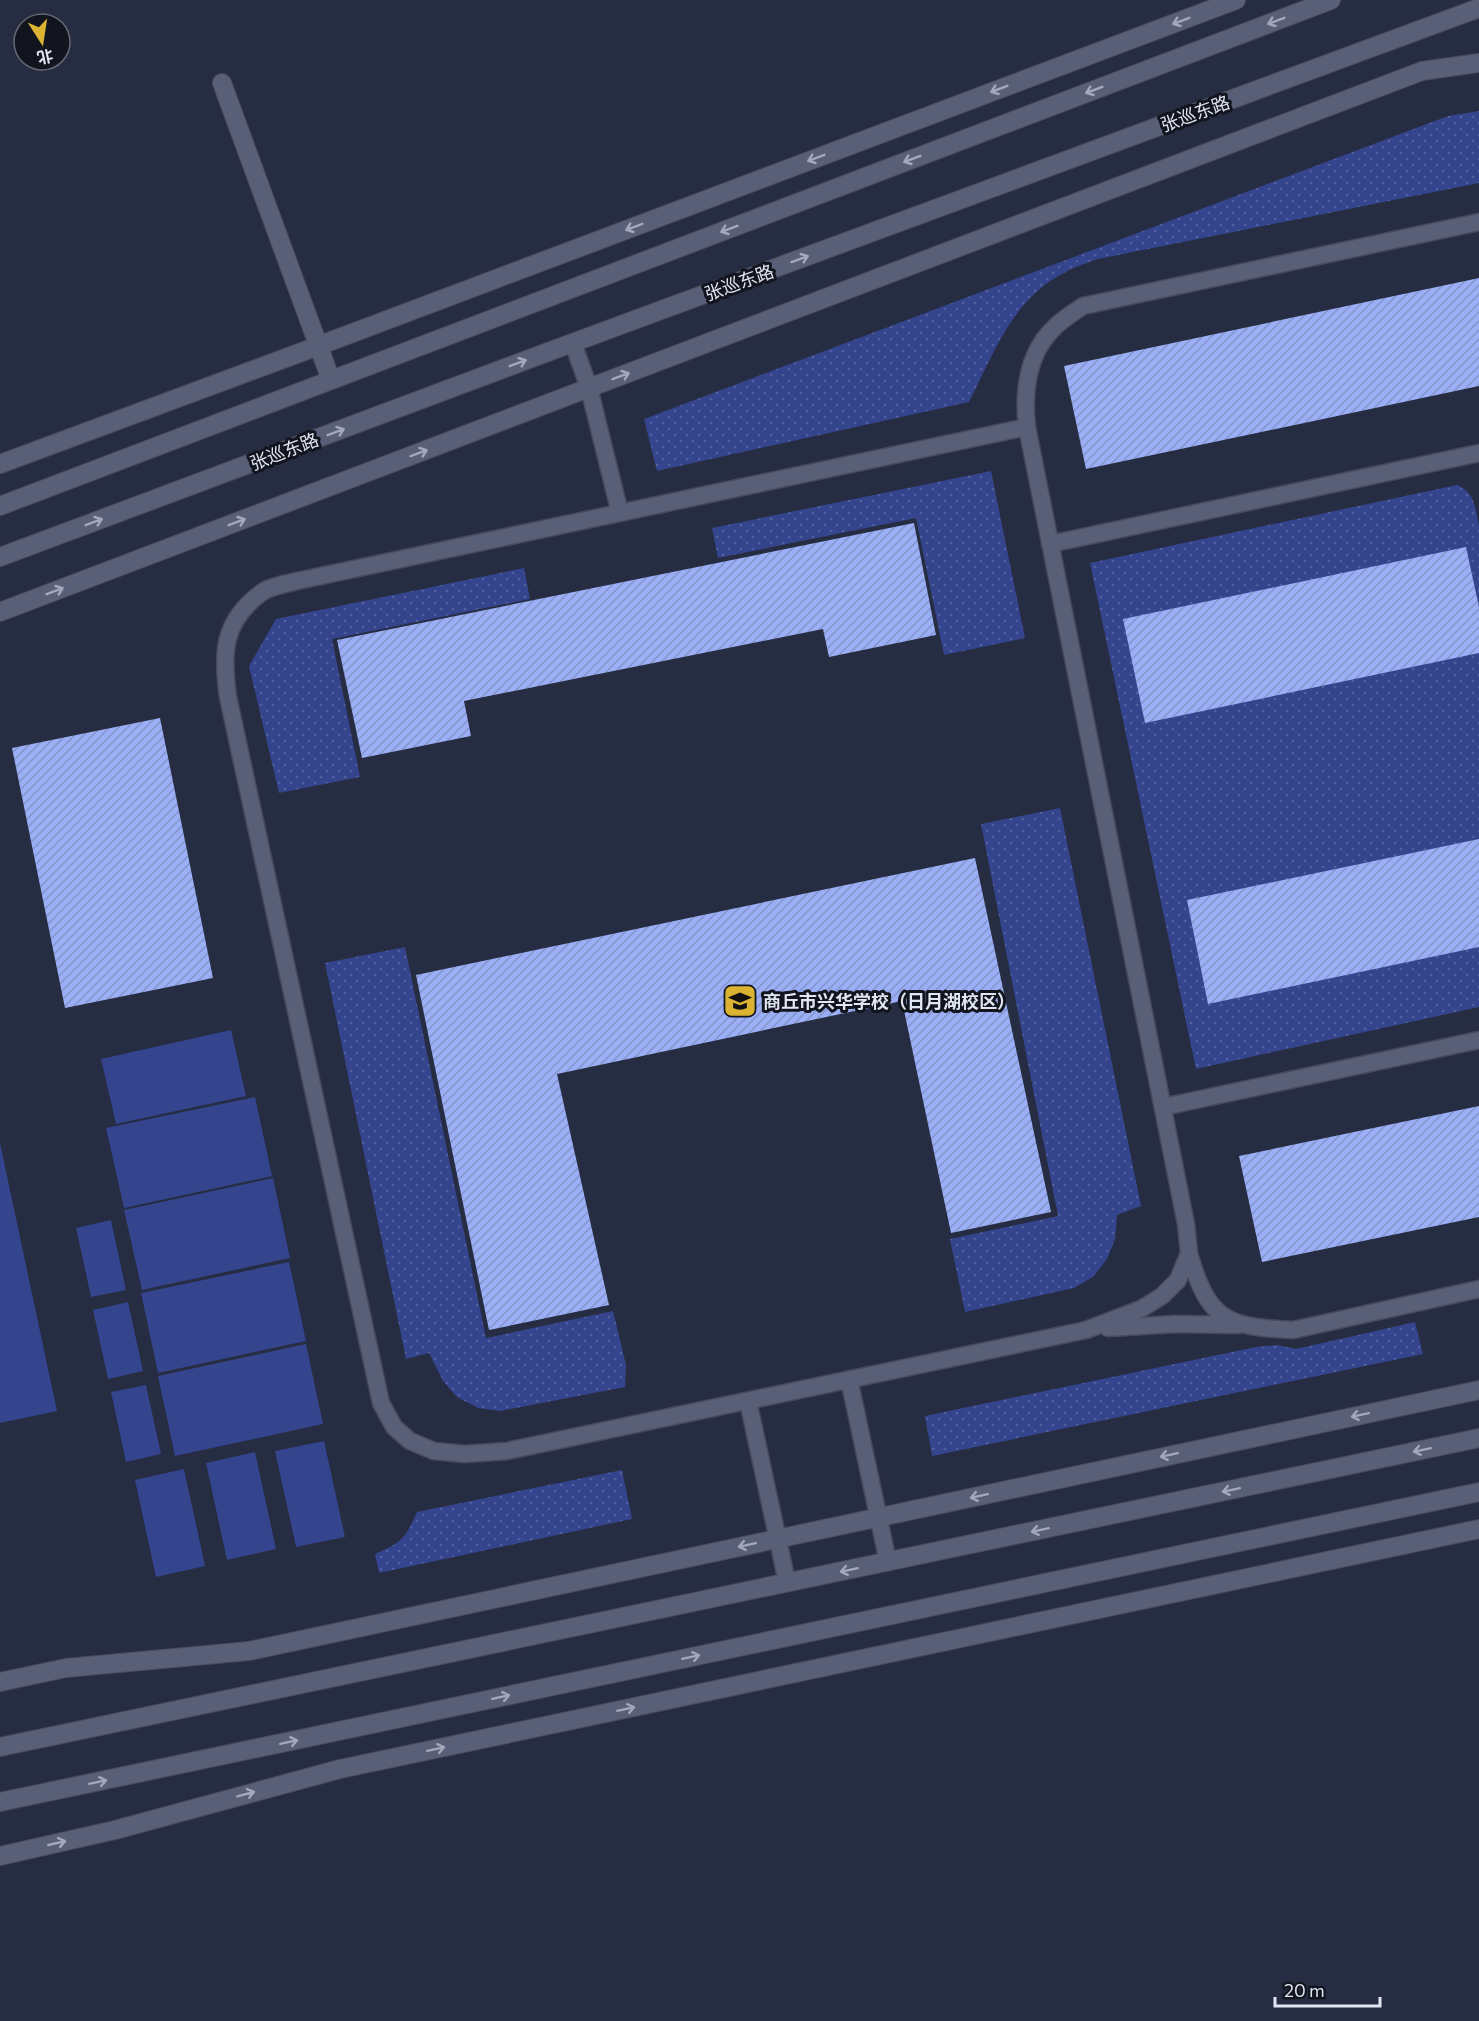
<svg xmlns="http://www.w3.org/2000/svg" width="1479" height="2021" font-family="Commissioner,'Noto Sans SC',sans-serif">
  <defs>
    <pattern id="grass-dots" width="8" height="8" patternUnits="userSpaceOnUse" patternTransform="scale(1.5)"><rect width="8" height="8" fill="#34448d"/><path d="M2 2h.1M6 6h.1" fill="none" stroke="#515f9e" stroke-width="1.8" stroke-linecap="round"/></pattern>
    <pattern id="building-hatch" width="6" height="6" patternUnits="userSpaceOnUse" patternTransform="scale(1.5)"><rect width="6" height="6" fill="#9aaff5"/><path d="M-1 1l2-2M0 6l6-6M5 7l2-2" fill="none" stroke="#8494ca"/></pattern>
  </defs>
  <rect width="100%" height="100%" fill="#262c41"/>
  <!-- grass -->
  <path fill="url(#grass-dots)" d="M 1479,111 L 1479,183 L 1098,259 C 1087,263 1074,267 1064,273 C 1013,298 993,355 969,402 L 657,471 L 644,419 L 1448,116 Z
    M 991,471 L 1025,638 L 944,655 L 916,518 L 718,558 L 712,528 Z
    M 1457,485 C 1475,492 1475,508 1479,525 L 1479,1007 L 1196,1069 L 1090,563 Z
    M 524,568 L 530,599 L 332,639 L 360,777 L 279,793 L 249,666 L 276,619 Z
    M 1060,808 L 1141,1206 L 1117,1215 L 1115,1239 L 1107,1259 L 1093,1277 L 1074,1288 L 965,1312 L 950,1239 L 1058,1216 L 981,824 Z
    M 405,947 L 486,1338 L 613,1311 L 626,1365 L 625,1387 L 500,1411 L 478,1408 L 457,1397 L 443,1381 L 429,1353 L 406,1359 L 325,963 Z
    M 1415,1322 L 1423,1354 L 932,1456 L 925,1416 L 1256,1347 L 1277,1345 L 1296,1349 Z
    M 622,1470 L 632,1519 L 379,1573 L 375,1554 C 402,1542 405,1539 417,1512 Z"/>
  <!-- garden -->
  <path fill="#34448d" d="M 231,1030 L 246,1096 L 116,1124 L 101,1059 Z
    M 255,1097 L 272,1176 L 124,1208 L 106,1128 Z
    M 0,1143 L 57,1411 L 0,1423 Z
    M 273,1178 L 290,1258 L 142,1290 L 124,1210 Z
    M 111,1220 L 126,1290 L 91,1297 L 76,1228 Z
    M 289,1262 L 306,1341 L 158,1373 L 141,1293 Z
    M 128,1302 L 143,1371 L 108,1379 L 93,1310 Z
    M 306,1344 L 323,1424 L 175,1456 L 158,1376 Z
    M 146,1385 L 161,1454 L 126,1462 L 111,1392 Z
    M 324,1441 L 345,1537 L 296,1547 L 275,1451 Z
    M 255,1452 L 276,1549 L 227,1560 L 206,1463 Z
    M 184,1469 L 205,1566 L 156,1577 L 135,1480 Z"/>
  <!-- building -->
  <path fill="url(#building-hatch)" d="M 1479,278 L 1479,386 L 1086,469 L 1064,366 Z
    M 914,523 L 936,635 L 829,657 L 823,629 L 464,701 L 471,736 L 362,758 L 337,640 Z
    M 1466,547 L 1479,607 L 1479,653 L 1145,723 L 1123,619 Z
    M 160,718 L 213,978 L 65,1008 L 12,748 Z
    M 1479,839 L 1479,947 L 1208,1004 L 1187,900 Z
    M 975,858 L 1051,1212 L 951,1233 L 902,1001 L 557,1074 L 609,1305 L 489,1330 L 416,975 Z
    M 1479,1106 L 1479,1217 L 1262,1262 L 1239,1156 Z"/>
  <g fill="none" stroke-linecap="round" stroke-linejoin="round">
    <!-- lane casing -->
    <g stroke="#464b5c" stroke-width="19">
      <path id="lane" d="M 573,343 L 589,388 L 620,513
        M 1027,427 L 1186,1224 L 1189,1253 L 1178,1280 L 1162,1296 L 1141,1309 L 1086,1330 L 507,1451 L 465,1454 L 434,1451 L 410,1441 L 394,1427 L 381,1403 L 228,697 C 222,654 222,622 261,593 C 270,586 286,584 297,581 Z
        M 1027,427 C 1023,394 1027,354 1053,329 C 1061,320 1073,313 1083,306 L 1479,222
        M 1050,544 L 1479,453
        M 1163,1107 L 1479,1040
        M 1189,1253 C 1208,1320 1226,1327 1293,1330 L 1479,1289
        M 1108,1328 L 1176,1324 L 1238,1325
        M 849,1379 L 888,1562
        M 748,1401 L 787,1582"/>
    </g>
    <!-- street casing -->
    <g stroke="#464b5c" stroke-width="20">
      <path id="street" d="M 222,83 L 331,380"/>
    </g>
    <!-- secondary casing -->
    <g stroke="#464b5c" stroke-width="20">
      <path id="secondary" d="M 0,464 L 318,346 L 1236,0
        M 0,506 L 1331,0
        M 0,557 L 564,346 L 1479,8
        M 0,612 L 1422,71 L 1479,63
        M 0,1682 L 66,1668 L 249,1651 L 1479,1390
        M 0,1747 L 1479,1438
        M 0,1802 L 1479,1492
        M 0,1856 L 115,1830 L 340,1769 L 1479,1529"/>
    </g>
    <!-- lane -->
    <use href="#lane" stroke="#585f76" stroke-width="16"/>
    <!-- street -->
    <use href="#street" stroke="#585f76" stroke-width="18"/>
    <!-- secondary -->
    <use href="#secondary" stroke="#585f76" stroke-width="18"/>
  </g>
  <!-- one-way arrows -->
  <defs><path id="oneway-shaft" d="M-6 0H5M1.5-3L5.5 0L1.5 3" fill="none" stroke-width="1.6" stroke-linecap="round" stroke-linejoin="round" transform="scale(1.5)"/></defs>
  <g stroke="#a3a9bb">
    <use href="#oneway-shaft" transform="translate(1181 21) rotate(159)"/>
    <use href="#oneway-shaft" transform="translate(1276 21) rotate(159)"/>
    <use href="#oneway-shaft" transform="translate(999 89) rotate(159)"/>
    <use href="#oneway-shaft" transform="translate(1094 90) rotate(159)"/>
    <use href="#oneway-shaft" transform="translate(816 158) rotate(159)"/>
    <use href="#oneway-shaft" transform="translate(912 159) rotate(159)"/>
    <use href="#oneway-shaft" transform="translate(634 227) rotate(159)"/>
    <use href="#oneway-shaft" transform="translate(729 229) rotate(159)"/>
    <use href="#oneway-shaft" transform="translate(800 259) rotate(-20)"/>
    <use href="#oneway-shaft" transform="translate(518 363) rotate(-21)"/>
    <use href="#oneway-shaft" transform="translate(621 376) rotate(-21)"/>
    <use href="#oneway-shaft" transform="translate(336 432) rotate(-21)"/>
    <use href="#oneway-shaft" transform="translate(419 453) rotate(-21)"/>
    <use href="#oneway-shaft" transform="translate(94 522) rotate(-21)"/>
    <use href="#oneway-shaft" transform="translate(237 522) rotate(-21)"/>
    <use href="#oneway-shaft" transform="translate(55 591) rotate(-21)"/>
    <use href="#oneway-shaft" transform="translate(1360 1415) rotate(168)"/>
    <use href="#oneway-shaft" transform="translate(1422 1450) rotate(168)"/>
    <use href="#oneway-shaft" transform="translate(1169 1455) rotate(168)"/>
    <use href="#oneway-shaft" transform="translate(1231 1490) rotate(168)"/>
    <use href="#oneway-shaft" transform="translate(979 1496) rotate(168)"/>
    <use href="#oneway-shaft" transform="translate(1040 1530) rotate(168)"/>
    <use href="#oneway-shaft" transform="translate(747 1545) rotate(168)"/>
    <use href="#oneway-shaft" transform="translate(849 1570) rotate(168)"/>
    <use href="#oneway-shaft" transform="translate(691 1657) rotate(-12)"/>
    <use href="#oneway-shaft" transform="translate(501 1697) rotate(-12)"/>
    <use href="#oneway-shaft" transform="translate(626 1709) rotate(-12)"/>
    <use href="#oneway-shaft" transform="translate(289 1742) rotate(-12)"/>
    <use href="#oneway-shaft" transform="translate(436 1749) rotate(-12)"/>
    <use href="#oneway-shaft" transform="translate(98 1782) rotate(-12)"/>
    <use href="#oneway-shaft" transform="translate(246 1794) rotate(-15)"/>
    <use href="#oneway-shaft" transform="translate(57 1843) rotate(-13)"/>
  </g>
  <!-- icons -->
  <defs>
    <g id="school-square" transform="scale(1.725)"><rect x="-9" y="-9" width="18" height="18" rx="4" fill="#dab333" stroke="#12151e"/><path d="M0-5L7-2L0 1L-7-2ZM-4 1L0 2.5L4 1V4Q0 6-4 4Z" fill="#111"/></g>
  </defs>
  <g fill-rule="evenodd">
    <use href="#school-square" x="740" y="1001"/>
  </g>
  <g text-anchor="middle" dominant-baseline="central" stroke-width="6" stroke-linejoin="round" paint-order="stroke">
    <!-- street labels -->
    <g font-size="18" fill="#e1e6f3" stroke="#12151e">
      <text transform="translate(1195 113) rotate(-20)">张巡东路</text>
      <text transform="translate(739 282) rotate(-20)">张巡东路</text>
      <text transform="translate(284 451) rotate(-21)">张巡东路</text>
    </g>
    <!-- poi labels -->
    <g font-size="18" font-weight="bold" fill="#e1e6f3" stroke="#12151e" text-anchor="start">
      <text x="763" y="1001">商丘市兴华学校（日月湖校区）</text>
    </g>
  </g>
  <!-- north arrow -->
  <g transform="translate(42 42) rotate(168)"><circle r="28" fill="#12151e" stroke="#656973" stroke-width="1.5"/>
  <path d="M0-4.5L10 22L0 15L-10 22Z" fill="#dab333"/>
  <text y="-9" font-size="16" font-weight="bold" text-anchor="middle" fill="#e1e6f3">北</text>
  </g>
  <!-- scale -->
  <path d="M1275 1997v9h105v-9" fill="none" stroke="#e1e6f3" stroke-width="3"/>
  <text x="1284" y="1997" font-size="18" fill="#e1e6f3" stroke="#12151e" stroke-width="4.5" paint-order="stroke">20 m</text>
</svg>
